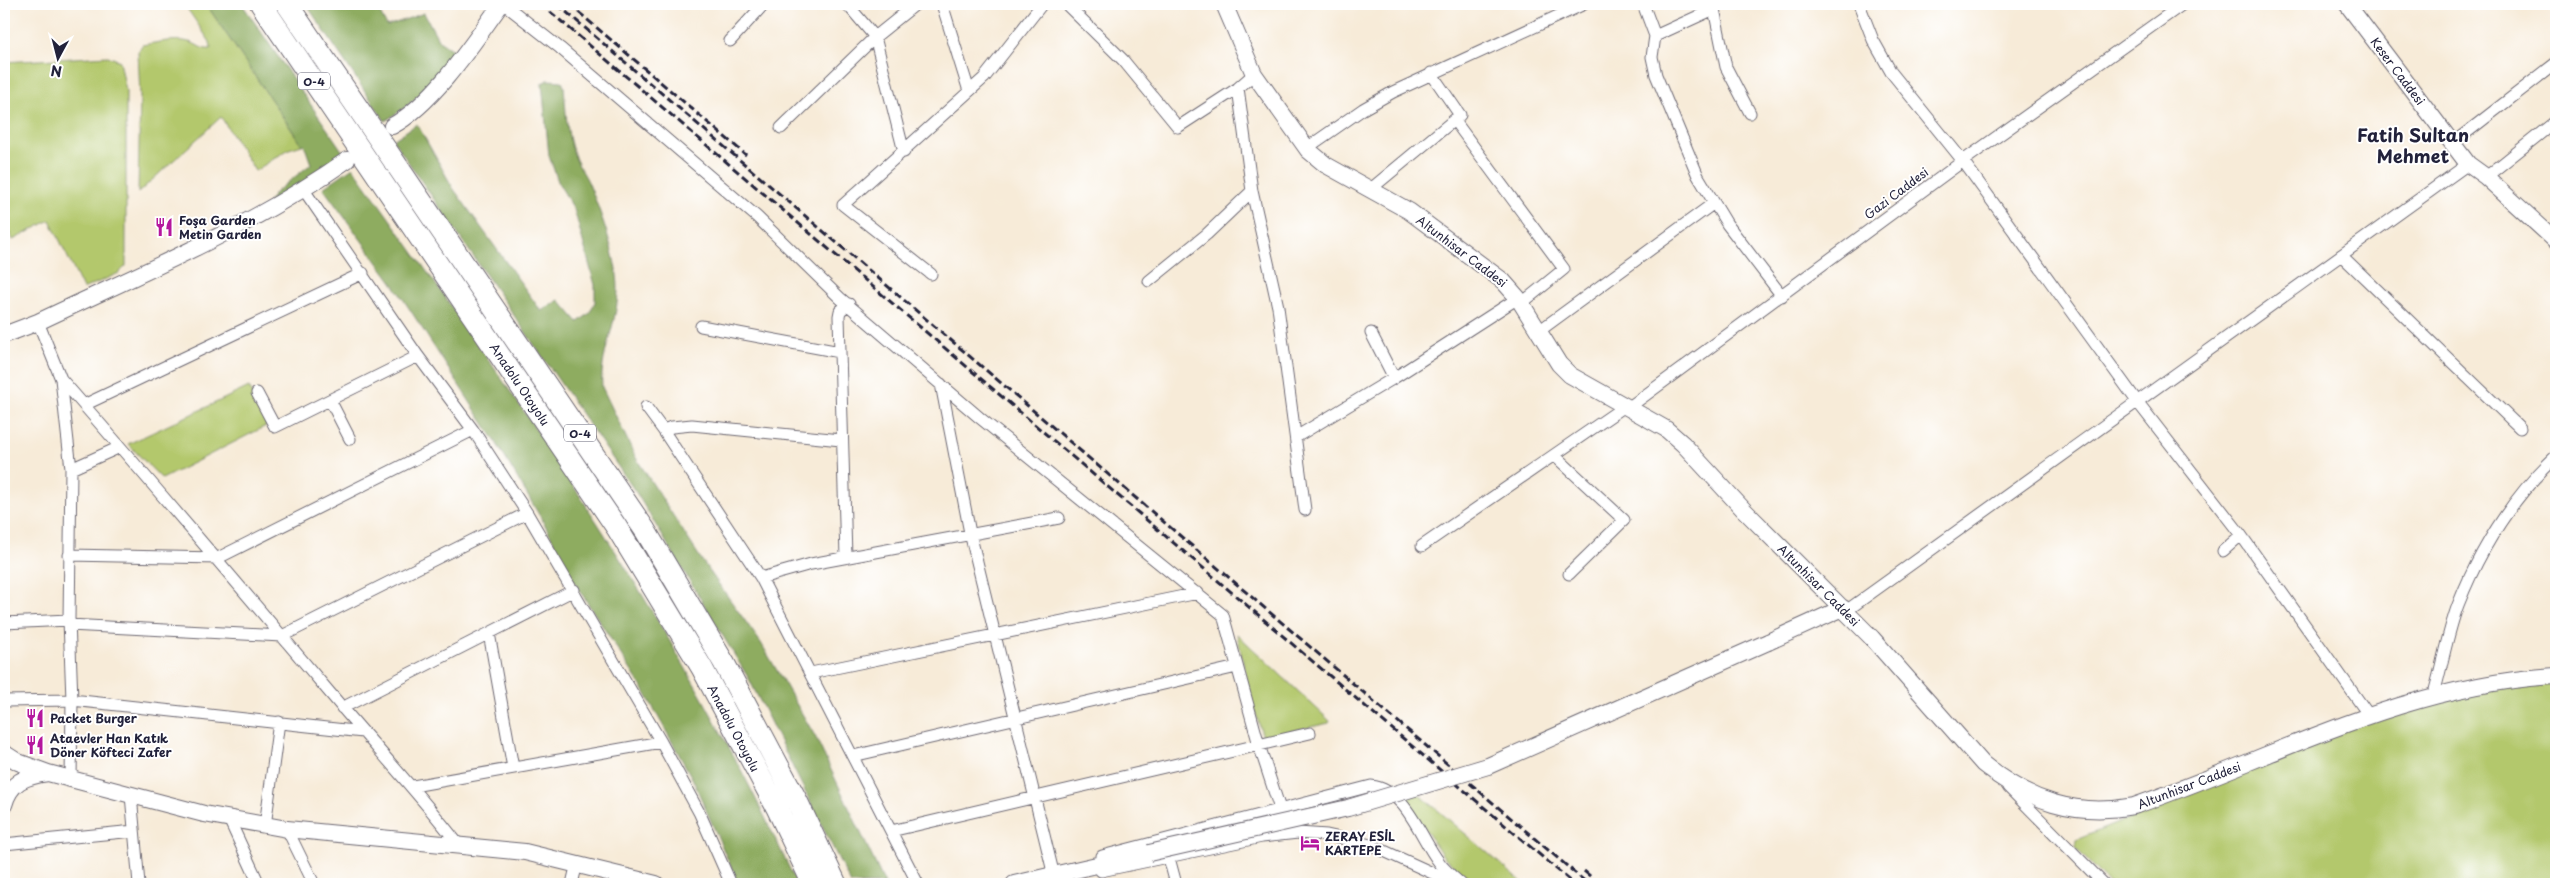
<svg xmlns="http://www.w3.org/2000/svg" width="2560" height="888" font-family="'Playpen Sans',sans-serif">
  <rect width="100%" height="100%" fill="#fff"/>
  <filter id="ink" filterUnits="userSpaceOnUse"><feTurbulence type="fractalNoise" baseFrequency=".02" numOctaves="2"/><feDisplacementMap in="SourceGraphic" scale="10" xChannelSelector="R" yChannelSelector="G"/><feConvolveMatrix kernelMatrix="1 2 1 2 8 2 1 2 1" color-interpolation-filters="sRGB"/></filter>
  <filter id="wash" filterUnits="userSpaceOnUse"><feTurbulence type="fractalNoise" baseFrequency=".0096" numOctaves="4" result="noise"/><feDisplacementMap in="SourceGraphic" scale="20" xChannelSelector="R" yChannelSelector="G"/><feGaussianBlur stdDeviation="1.12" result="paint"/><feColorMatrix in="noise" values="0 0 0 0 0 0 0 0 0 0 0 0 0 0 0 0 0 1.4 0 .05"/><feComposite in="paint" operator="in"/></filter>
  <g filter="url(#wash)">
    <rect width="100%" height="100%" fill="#f7ebd8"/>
    <!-- green -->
    <path fill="#b3c86c" stroke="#6a7554" d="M 184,4 L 206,4 L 302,145 L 289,149 L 255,171 L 221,117 L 138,193 L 140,96 L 138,52 L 142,45 C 156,43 175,38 189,42 C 198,44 200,50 211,49 L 210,42 Z
      M 108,56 L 120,61 L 126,91 L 126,266 L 119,273 L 83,289 L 50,220 L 13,240 L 8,230 L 4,232 L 4,62 Z
      M 249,387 L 268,425 L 162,479 L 128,444 Z
      M 1237,634 L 1330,721 L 1329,723 L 1263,737 L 1250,695 Z
      M 2556,682 L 2556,884 L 2109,884 L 2075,847 L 2076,840 L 2373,719 L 2467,695 L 2512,686 Z
      M 1419,794 L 1524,884 L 1480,884 L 1458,870 L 1443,856 L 1404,798 Z"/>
    <!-- forest -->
    <path fill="#8eac60" stroke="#58674e" d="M 206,4 L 242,4 L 343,152 L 321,173 L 268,202 L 277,191 L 311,164 L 304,144 L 302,145 Z
      M 306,4 L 375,4 L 387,26 L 424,13 L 439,41 L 454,51 C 437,80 414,104 385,121 Z
      M 548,80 L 562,81 L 564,87 C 566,108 566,134 574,154 C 577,165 585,174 589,184 C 601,213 612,244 617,275 C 623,317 599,349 602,387 L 636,458 L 703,562 L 761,643 L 815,736 L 885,884 L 851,884 L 749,679 L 637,494 L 393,140 L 417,124 L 453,188 L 541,311 L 559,300 L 578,322 L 589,314 L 595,302 L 595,285 L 574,209 L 559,184 L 549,156 L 542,83 Z
      M 353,167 C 484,352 619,540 725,740 C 751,787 774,836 797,884 L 739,884 L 737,881 L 693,780 L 643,689 L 576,585 L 544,523 L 494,439 L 392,282 L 323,188 Z"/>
  </g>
  <g filter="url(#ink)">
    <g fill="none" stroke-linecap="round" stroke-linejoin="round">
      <!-- street casing -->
      <g stroke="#6d6872" stroke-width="13">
        <path id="street" d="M 504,4 L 560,48 L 757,217 L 840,298 L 980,418 L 1223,615 L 1259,745 L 1280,809
          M 942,4 L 969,91
          M 1066,4 L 1123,60 L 1178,127 L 1238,88
          M 1643,4 L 1655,36 L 1652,57 L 1656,75 L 1698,176 L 1727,224 L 1782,296
          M 1713,4 L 1726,67 L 1750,113
          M 1859,4 L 1873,40 L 1891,72 L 1963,161 L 2136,400 L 2241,535
          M 1655,36 L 1714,9
          M 730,41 L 764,4
          M 1254,74 L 1238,88 L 1252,191 L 1278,307 L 1305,510
          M 1454,120 L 1564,269 L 1522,303
          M 781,128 L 875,37 L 847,4
          M 2453,143 L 2556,63
          M 1307,148 L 1363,109 L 1393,92 L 1584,4
          M 904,152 L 875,37 L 916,4
          M 2486,177 L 2556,121
          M 1372,188 L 1460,115 L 1431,73
          M 304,190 L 418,356 L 473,430 L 527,513 L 661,742 L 700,814 L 731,884
          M 2341,255 L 2520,428
          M 931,274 L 843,205 L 984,78 L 1042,4
          M 1149,281 L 1207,234 L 1252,191
          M 38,322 L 61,379 L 71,469 L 69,620 L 72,700 L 71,780
          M 701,326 L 840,352 L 846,557
          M 1539,331 L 1714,203
          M 1371,333 L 1394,378
          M 840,352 L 839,316 L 840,311 L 849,304
          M 61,379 C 156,487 248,596 341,706 C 380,752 421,796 458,844
          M 941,384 L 970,533 L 1054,876
          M 257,393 L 275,427 L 418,356
          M 330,400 L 350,439
          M 84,405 L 363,273
          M 646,407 L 663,430
          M 1628,408 L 1963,161 L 2183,4
          M 1296,437 L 1394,378 L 1518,298
          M 1554,455 L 1624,520 L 1569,574
          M 71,469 L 120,447
          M 1422,546 L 1625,406
          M 2223,551 L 2241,535 L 2368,714
          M 69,555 L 218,558 L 473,430
          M 761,578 L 663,430 L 672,427 L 692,425 L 841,440
          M 1846,611 L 2468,164
          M 4,623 L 69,620
          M 69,625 L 282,636 L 527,513
          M 489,633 L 513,768
          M 811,673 L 1198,593
          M 2433,697 C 2442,667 2447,634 2458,605 C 2480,549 2513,497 2556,456
          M 4,701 L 72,700 L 363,732
          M 342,708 L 574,590
          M 853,756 L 1237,667
          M 413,786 L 661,742
          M 2008,787 L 2104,884
          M 131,795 L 139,884
          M 229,819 L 259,884
          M 265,826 L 279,722
          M 287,829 L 314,884
          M 891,831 L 1310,733
          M 4,844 L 134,831
          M 1102,856 L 1371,786 C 1407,790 1420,838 1439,862 C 1445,871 1454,877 1461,884
          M 1169,858 L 1176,884
          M 1101,871 L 1262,837 L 1298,833 L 1327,835 L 1371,845 L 1452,882
          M 572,884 L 577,863
          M 918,884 L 761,578 L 811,564 L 1059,518"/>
      </g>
      <!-- secondary casing -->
      <g stroke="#6d6872" stroke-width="18">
        <path id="secondary" d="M 1224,4 L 1254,74 L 1308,150 L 1326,165 L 1409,211 L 1503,281 L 1518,298 L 1559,364 L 1570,375 L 1666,429 L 1683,444 L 1743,509 L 1872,638 L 1983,764 C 2028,801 2075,817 2134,806 C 2273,758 2406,684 2556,676
          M 2347,4 L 2468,164 L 2486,177 L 2556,241
          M 392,126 C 433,104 474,42 501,4
          M 4,335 L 38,322 C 143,272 252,227 347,160
          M 1768,642 L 1843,608
          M 4,753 L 18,762 L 48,773 L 204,814 L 287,829 L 525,852 L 656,884
          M 4,805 C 10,782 25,776 48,773
          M 1014,884 L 1149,853"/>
      </g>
      <!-- highway casing -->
      <g stroke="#6d6872" stroke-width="23">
        <path id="highway" d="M 261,4 L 617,528 L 702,668 L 777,808 L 813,884
          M 287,4 L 645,530 L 724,663 L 797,801 L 836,884"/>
      </g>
      <!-- street -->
      <use href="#street" stroke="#fff" stroke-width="11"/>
      <!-- secondary -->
      <use href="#secondary" stroke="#fff" stroke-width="16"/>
      <!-- highway -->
      <use href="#highway" stroke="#fff" stroke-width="21"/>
      <!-- rail -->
      <path stroke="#22223b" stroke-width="3" stroke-dasharray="8 4" stroke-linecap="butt" d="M 541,4 L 1574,884
        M 557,4 L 1588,884
        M 569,4 L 746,155
        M 1584,871 L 1599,884"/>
      <!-- secondary-bridge casing -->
      <g stroke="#6d6872" stroke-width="18" stroke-linecap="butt">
        <path id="secondary-bridge" d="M 1149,853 L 1348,808 L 1488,766 L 1768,642"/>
      </g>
      <!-- secondary-bridge -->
      <use href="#secondary-bridge" stroke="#fff" stroke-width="16"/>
    </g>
  </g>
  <!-- icons -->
  <defs>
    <g id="restaurant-bare" transform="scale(1.5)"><path d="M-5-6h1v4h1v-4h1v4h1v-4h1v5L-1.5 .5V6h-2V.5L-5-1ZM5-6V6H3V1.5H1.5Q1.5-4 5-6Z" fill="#b5179e" stroke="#fff" stroke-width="2.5" paint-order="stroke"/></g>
    <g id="hotel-bare" transform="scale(1.5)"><path d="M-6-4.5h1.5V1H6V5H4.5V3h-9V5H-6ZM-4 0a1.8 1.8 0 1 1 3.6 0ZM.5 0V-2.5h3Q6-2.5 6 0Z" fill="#b5179e" stroke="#fff" stroke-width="2.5" paint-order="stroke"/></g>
  </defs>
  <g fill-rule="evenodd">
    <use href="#restaurant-bare" x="164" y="227"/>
    <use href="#restaurant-bare" x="35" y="718"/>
    <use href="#restaurant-bare" x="35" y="745"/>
    <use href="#hotel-bare" x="1310" y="843"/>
  </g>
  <g text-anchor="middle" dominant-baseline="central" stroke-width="4" stroke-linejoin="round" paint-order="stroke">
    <!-- shield labels -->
    <g fill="#fff" stroke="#646476" stroke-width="1">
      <rect x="298" y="72.5" width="32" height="17" rx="4"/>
      <rect x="564" y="424.5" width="32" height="17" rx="4"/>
    </g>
    <g font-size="11" font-weight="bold" fill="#22223b">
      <text x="314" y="81">O-4</text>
      <text x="580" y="433">O-4</text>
    </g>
    <!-- street labels -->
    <g font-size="12" fill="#22223b" stroke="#fff">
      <text transform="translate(2398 71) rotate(53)">Keser Caddesi</text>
      <text transform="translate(1896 193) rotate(-37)">Gazi Caddesi</text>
      <text transform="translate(1462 251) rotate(37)">Altunhisar Caddesi</text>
      <text transform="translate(520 384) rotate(56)">Anadolu Otoyolu</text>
      <text transform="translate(1819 585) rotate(45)">Altunhisar Caddesi</text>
      <text transform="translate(734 728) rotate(62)">Anadolu Otoyolu</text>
      <text transform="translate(2189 785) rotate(-21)">Altunhisar Caddesi</text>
    </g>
    <!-- poi labels -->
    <g font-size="12" font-weight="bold" fill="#22223b" stroke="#fff" text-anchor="start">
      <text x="179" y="220">Foşa Garden<tspan x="179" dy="14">Metin Garden</tspan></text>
      <text x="50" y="718">Packet Burger</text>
      <text x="50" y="738">Ataevler Han Katık<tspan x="50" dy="14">Döner Köfteci Zafer</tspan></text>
      <text x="1325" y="836">ZERAY ESİL<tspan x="1325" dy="14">KARTEPE</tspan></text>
    </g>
    <!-- district labels -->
    <g font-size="18" font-weight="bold" fill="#22223b" stroke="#fff">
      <text x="2413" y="134">Fatih Sultan<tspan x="2413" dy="21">Mehmet</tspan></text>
    </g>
  </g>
  <!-- margin -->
  <rect width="2560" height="888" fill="none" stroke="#fff" stroke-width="20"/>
  <!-- north arrow -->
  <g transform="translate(58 58) rotate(187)" stroke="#ffffff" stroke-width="4" paint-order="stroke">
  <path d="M0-4L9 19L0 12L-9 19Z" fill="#22223b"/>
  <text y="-8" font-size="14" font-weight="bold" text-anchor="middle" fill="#22223b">N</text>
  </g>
</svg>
